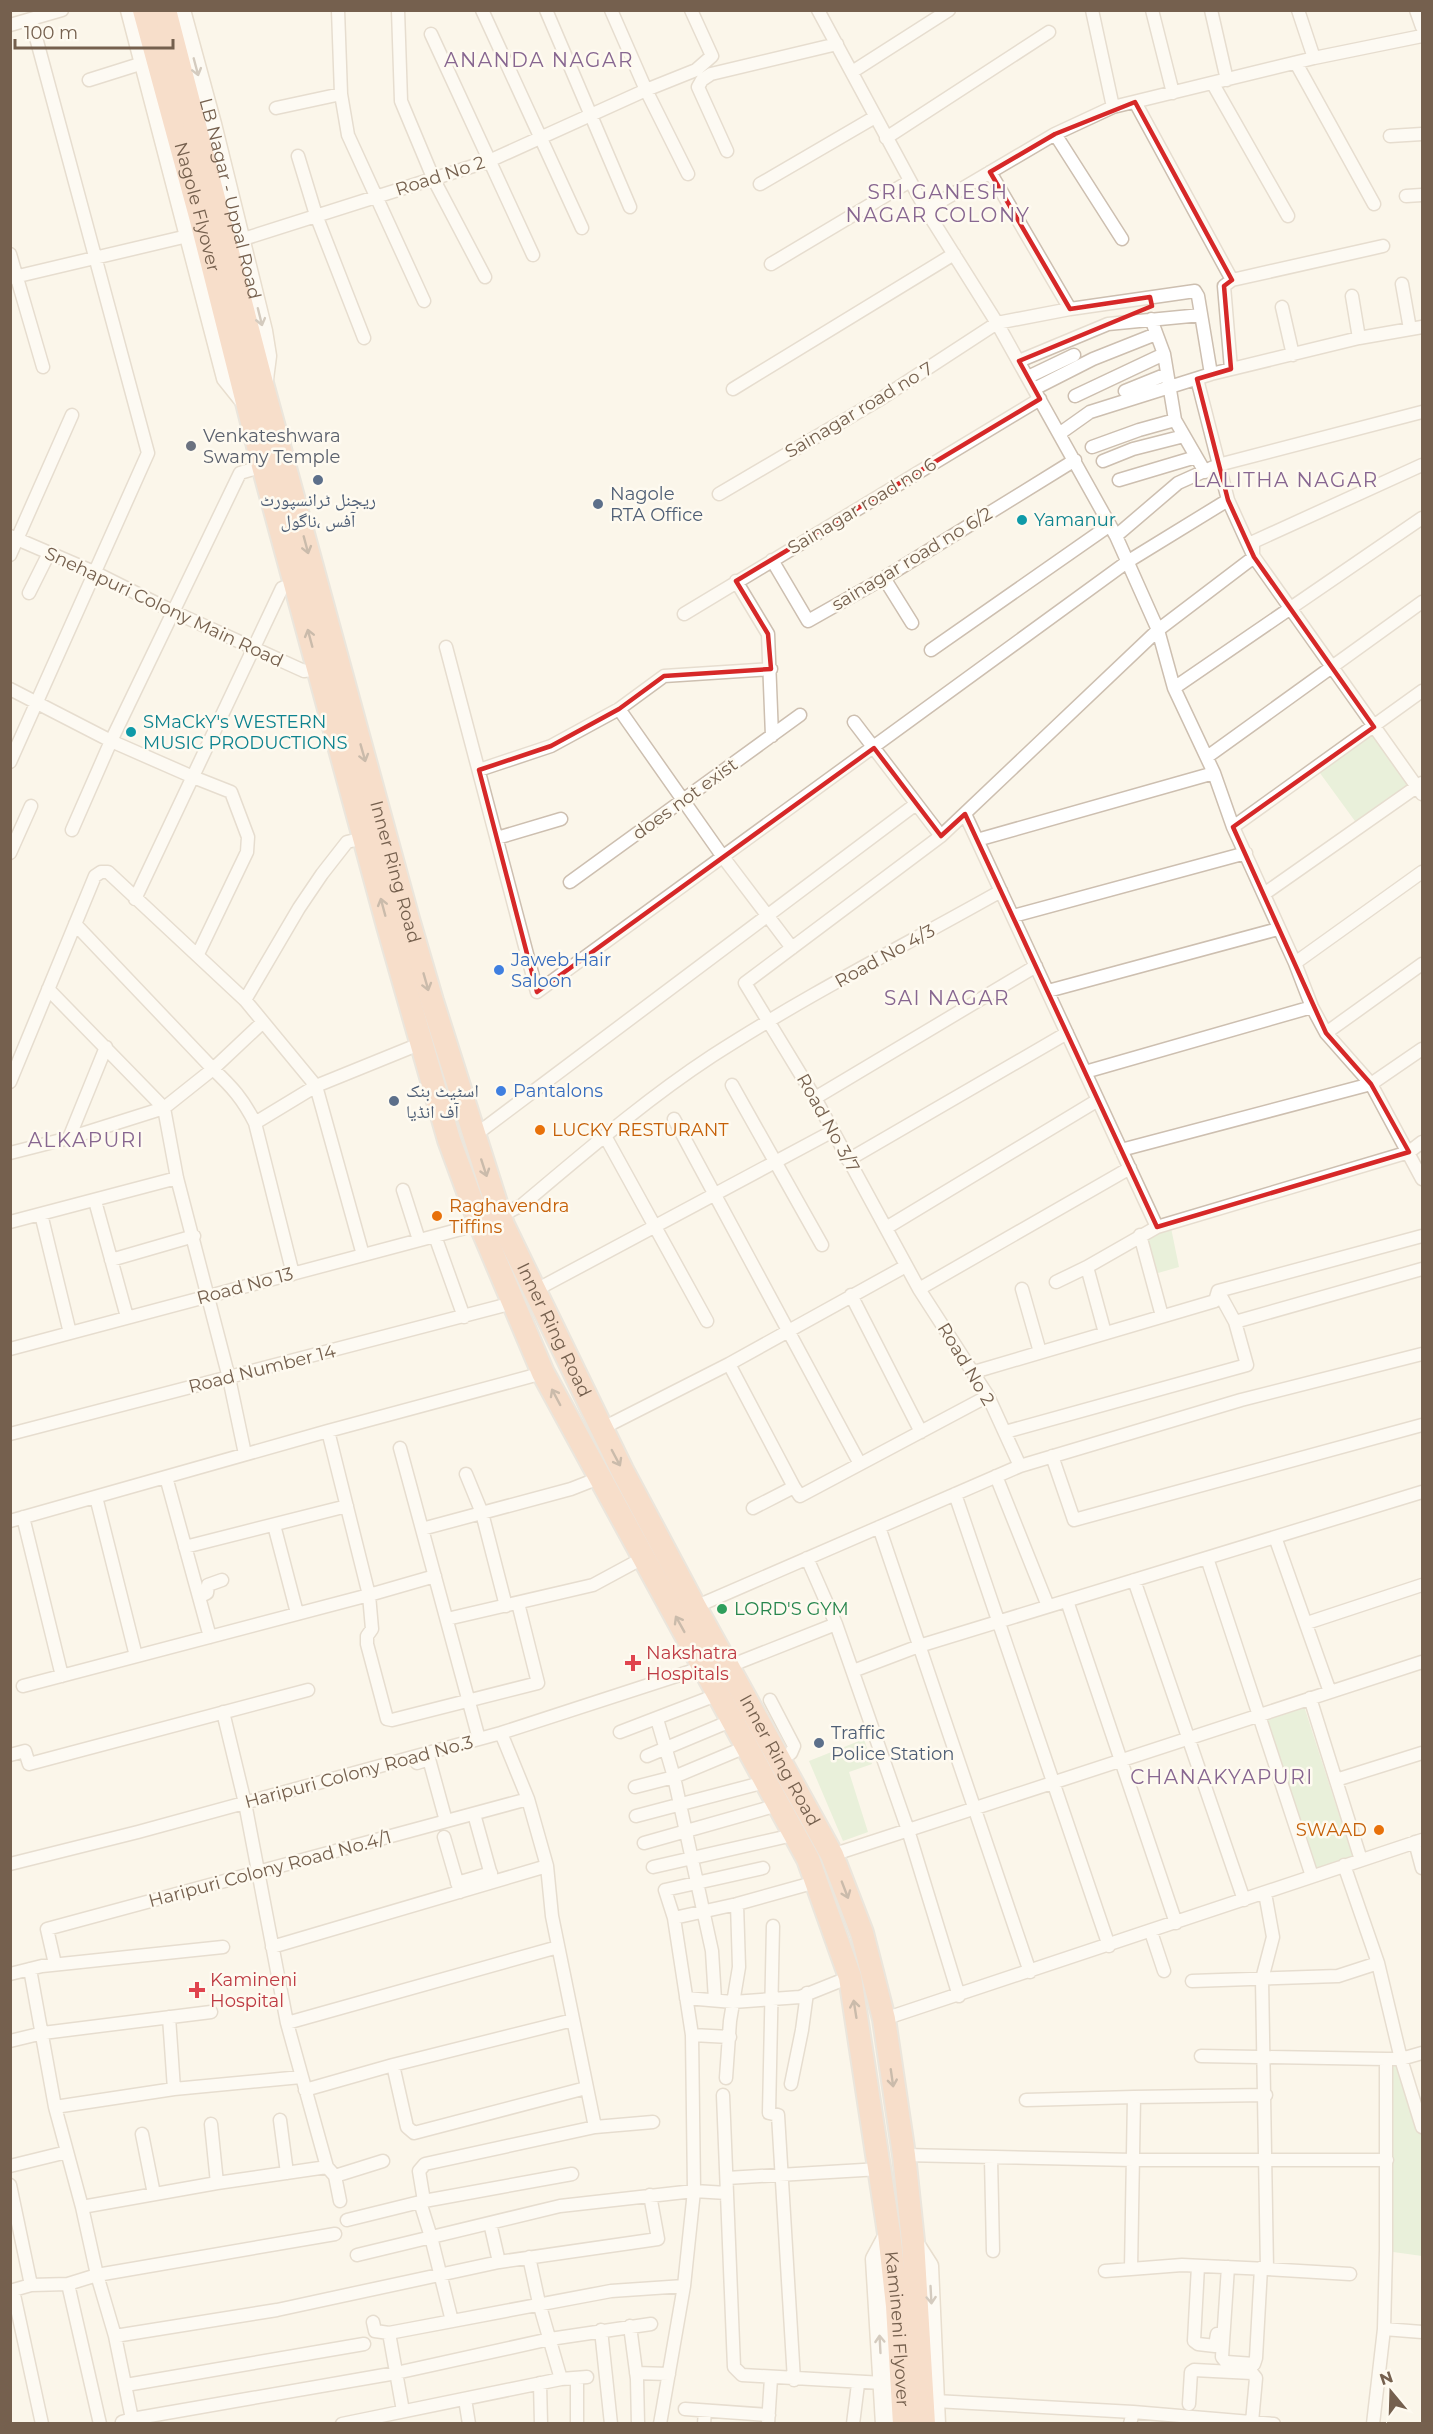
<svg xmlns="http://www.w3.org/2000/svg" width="1433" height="2434" font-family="Montserrat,'Noto Naskh Arabic',sans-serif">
  <rect width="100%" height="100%" fill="#fbf6ea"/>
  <!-- green -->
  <path fill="#d2e9c8" d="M 1374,727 L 1417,787 L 1360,828 L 1317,769 Z
    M 1170,1223 L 1179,1267 L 1151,1275 L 1140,1235 Z
    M 1304,1706 L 1353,1858 L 1315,1870 L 1266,1718 Z
    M 864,1739 L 872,1764 L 849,1772 L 868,1832 L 843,1841 L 809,1761 Z
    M 1386,2059 L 1401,2059 L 1422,2127 L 1422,2256 L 1386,2251 Z"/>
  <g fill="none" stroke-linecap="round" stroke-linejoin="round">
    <!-- street casing -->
    <g stroke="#cdbfb0" stroke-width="15">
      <path id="street" d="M 338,10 L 341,94 L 348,135 L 424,301
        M 398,10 L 401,101 L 434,180 L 485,277
        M 482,10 L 582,228
        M 546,10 L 630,207
        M 611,10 L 646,90 L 688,174
        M 818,10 L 926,210 L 997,323 L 1116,536 L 1158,630 L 1174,688 L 1214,773 L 1233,827 L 1295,963 L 1312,1007 L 1326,1033 L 1371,1084 L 1422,1179
        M 1092,10 L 1113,107
        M 1152,10 L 1173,93
        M 1211,10 L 1227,80
        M 1416,10 L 1422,27
        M 10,25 L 62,10
        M 431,34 L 533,255
        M 1314,58 L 1422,36
        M 1296,63 L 1374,204
        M 852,72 L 949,10
        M 89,80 L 143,63
        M 1213,84 L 1288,216
        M 1135,102 L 1232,280
        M 276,108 L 341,94
        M 1055,134 L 1122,239
        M 1390,136 L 1422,134
        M 886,138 L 1049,32
        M 727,151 L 698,87 L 702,80 L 711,74 L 837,44
        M 298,156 L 316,215 L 364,338
        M 990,172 L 1070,309
        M 760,184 L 875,117
        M 1406,196 L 1422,195
        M 926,210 L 1055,134 L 1113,107 L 1314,58 L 1298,10
        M 234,242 L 489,161 L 646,90 L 696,70 L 712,56 L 691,10
        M 10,254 L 43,367
        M 771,264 L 910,181
        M 10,278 L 196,234
        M 1402,284 L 1410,329
        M 1352,296 L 1359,338
        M 1282,307 L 1293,355
        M 1151,319 L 1164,354 L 1175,420 L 1205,472
        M 1019,361 L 1108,324 L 1201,315
        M 1231,369 L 1224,286 L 1232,280 L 1383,246
        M 1028,377 L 1074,355
        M 1197,379 L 1228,500 L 1254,557 L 1422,794
        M 733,389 L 954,254
        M 1034,389 L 1093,359 L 1156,334
        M 1125,391 L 1167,374
        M 1075,396 L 1164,354
        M 1059,434 L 1090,412 L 1211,374 L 1359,338 L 1422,327
        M 1092,447 L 1139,430 L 1175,420
        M 1103,461 L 1133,449 L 1184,436
        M 1119,480 L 1196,457
        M 719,494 L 882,398 L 997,323 L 1070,309 L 1195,291 L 1198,296 L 1211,374
        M 10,536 L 96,573 L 174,612 L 304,671 L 318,669
        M 1116,536 L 1178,483 L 1218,465 L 1422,412
        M 1253,553 L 1253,542 L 1422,465
        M 10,555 L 72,415
        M 772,560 L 808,621 L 884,578 L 1075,460
        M 884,578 L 912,623
        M 736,581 L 768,634 L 772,736
        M 29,593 L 49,553
        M 684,614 L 1040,399
        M 446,647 L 537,992 L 1127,562 L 1228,500
        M 931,650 L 1110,525
        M 1174,688 L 1422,518
        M 10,689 L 111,741 L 193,777 L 231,792 L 248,837 L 247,852 L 198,954
        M 619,709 L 723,857 L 792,948
        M 854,722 L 941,836
        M 1207,757 L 1422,602
        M 10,762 L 148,453 L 31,19
        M 479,770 L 551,746 L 619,709 L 664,676 L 771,669
        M 965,814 L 1157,1227
        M 1233,827 L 1422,691
        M 72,830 L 111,741 L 240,473 L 263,466
        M 497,838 L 561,819
        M 977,840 L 1214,773
        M 10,853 L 31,806
        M 570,882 L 800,715
        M 1264,894 L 1422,783
        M 135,899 L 282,588 L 296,584
        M 1013,916 L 1246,853
        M 75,924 L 213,1069 C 232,1087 243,1099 255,1123 L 293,1274
        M 1295,963 L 1422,872
        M 48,989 L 164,1108 L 177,1178 L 229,1378 L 245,1454
        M 1048,991 L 1278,929
        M 245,1000 L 299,908 L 322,874 L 347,842 L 364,838
        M 1326,1033 L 1422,964
        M 1085,1072 L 1312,1007
        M 10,1082 L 95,876 L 101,872 L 108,872 L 245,1000 L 316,1086 L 363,1255
        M 732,1085 L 822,1245
        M 815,1098 L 1036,966
        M 674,1119 L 860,1464
        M 255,1123 L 316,1086 L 422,1043
        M 474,1136 L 916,804
        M 605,1136 L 707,1321
        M 69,1138 L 106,1047
        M 1121,1150 L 1371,1084 L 1422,1049
        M 10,1153 L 69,1138 L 164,1108 L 213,1069 L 263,1022
        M 848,1160 L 1067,1033
        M 403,1190 L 419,1240
        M 95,1201 L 127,1317
        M 41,1214 L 70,1333
        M 500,1216 L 522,1205 C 584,1153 645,1100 712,1056 C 805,996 905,945 1001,891
        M 10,1222 L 177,1178
        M 886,1228 L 1098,1100
        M 1140,1235 L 1162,1316
        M 435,1236 L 464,1317
        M 111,1260 L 194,1236
        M 1056,1282 L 1087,1267
        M 919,1289 L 1130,1168
        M 1022,1289 L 1040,1352
        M 534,1291 L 833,1131
        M 1218,1291 L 1235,1322
        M 851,1295 L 921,1432
        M 1105,1333 L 1087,1267 L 1157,1227 L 1409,1152 L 1422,1142
        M 10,1349 L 480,1224
        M 729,1364 L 794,1487
        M 974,1372 L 1215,1301 L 1218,1291 L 1422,1236
        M 601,1429 L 729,1364 L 906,1266
        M 1005,1432 L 1247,1365 L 1235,1322 L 1422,1269
        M 10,1434 L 513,1303
        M 400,1448 L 479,1739
        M 1052,1456 L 1074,1520 L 1422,1425
        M 1020,1466 L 988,1396 L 919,1289 L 815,1098 L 745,983 L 941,836 L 1158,630 L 1254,557
        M 466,1474 L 482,1513 L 506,1606
        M 996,1476 L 1048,1606
        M 166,1477 L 210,1637
        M 955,1494 L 1109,1946
        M 96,1497 L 136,1656
        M 753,1508 L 794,1487 L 800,1496 L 988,1396
        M 23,1517 L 62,1676
        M 10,1521 L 328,1431 L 543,1373
        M 274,1525 L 297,1613
        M 879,1527 L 1030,1972
        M 422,1529 L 571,1489 L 599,1478
        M 1275,1537 L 1330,1692
        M 185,1547 L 347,1506
        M 1207,1558 L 1312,1876
        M 435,1576 L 369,1595 L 372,1629 L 367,1636 L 367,1644 L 387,1719 L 392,1720 L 538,1683 L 518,1603
        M 1134,1580 L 1244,1900
        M 199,1597 L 207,1593 L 208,1585 L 222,1580
        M 1067,1601 L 1176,1923
        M 695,1607 L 1020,1466 L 1241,1400 L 1422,1354
        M 447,1619 L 593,1585 L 643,1558
        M 1307,1623 L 1422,1585
        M 836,1624 L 908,1830 L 959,1996
        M 727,1667 L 836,1624 L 807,1558
        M 853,1671 L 919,1646 L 1422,1492
        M 23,1686 L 369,1595 L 328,1431
        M 1310,1698 L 1361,1860
        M 770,1700 L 794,1746 L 791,1753 L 779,1760
        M 223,1712 L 245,1803 L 287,2023 L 327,2167
        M 657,1719 L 674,1777 L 712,1951 L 715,2000
        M 620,1732 L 719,1694
        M 501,1733 L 528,1799 L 547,1866 L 552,1916 L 595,2127 L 653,2122
        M 10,1755 L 25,1751 L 29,1764 L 308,1690
        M 647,1756 L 733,1720
        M 417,1763 L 429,1759 L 446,1821
        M 1336,1780 L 1422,1753
        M 635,1787 L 674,1777 L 748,1746
        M 474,1814 L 493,1882
        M 636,1816 L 765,1782
        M 444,1837 L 460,1892
        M 1415,1842 L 1422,1868
        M 644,1843 L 778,1805
        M 832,1855 L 1422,1662
        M 10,1864 L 138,1832 L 501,1733 L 704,1667
        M 1344,1865 L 1378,1963 L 1401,2059 L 1422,2127
        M 653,1867 L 793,1835
        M 457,1883 L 491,1873
        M 674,1918 L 737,1904 L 816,1882
        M 773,1926 L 769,2113 L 778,2115 L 794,2380
        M 1151,1932 L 1164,1971
        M 272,1947 L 547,1866
        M 55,1964 L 47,1929 L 528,1799
        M 30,1969 L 55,2107 L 82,2207 L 97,2275 L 115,2336 L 132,2419
        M 10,1974 L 42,1966 L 223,1947
        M 1192,1981 L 1338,1976 L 1378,1963
        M 686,1998 L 733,2002 L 800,1997 L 850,1977
        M 169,2017 L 174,2089
        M 884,2019 L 1422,1840
        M 287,2023 L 558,1947
        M 692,2035 L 730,2037
        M 10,2041 L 43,2033 L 211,2012
        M 1201,2056 L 1386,2059 L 1401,2059 L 1422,2053
        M 393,2065 L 407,2127 L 414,2133 L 586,2088
        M 726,2078 L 730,2021 L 739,1967 L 737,1904
        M 791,2084 L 802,2030 L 807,1993
        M 305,2090 L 393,2065 L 573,2020
        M 723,2095 L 734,2367 L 742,2375 L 883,2383
        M 1026,2100 L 1134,2097
        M 55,2107 L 174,2089 L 301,2077
        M 280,2120 L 287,2173
        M 211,2124 L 217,2183
        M 142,2134 L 154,2194
        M 904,2155 L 1133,2160 L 1387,2160
        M 991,2158 L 993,2251
        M 10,2166 L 67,2152
        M 335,2176 L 340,2201
        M 727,2178 L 880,2169
        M 10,2185 L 31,2285
        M 424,2201 L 419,2171 L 425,2164 L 595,2127
        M 420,2202 L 431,2237 L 452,2321
        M 82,2207 L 217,2183 L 327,2167 L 335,2176 L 383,2161
        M 347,2220 L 424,2201 L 572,2174
        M 490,2223 L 499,2262
        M 357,2255 L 560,2206 L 694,2191 L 727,2193
        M 529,2257 L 539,2303 L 561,2379
        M 1198,2266 L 1194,2341 L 1198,2344 L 1215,2346 L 1217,2334
        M 1228,2267 L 1222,2357 L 1226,2362 L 1254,2364 L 1256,2358 L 1261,2268
        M 1131,2269 L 1134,2097 L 1266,2095
        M 1267,2269 L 1350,2274
        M 1105,2271 L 1182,2265 L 1267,2269 L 1262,1979 L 1273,1937 L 1265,1893
        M 68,2284 L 100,2424
        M 13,2290 L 42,2424
        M 10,2291 L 31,2285 L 68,2284 L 97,2275 L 335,2234
        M 373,2322 L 375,2331 L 389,2333
        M 630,2326 L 637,2379 L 638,2424
        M 1384,2329 L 1422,2332
        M 601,2330 L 611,2424
        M 115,2336 L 277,2310 L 499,2262 L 658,2239 L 650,2195
        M 636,2373 L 669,2374
        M 577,2378 L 577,2424
        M 540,2383 L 541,2424
        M 126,2385 L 364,2344
        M 465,2399 L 469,2424
        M 935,2401 L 1133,2412 L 1274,2424
        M 1189,2404 L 1191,2372 L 1194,2370 L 1252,2373 L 1256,2378 L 1252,2422
        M 685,2409 L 769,2415
        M 403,2411 L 389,2333 L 611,2291 L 684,2286
        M 123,2424 L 122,2422 L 132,2419 L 396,2373 L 550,2339 L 651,2324
        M 342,2424 L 561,2379 L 587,2377
        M 660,2424 L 684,2286 L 694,2191 L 692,2035 L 674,1918 L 665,1890 L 763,1868
        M 704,2424 L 705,2411
        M 768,2424 L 771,2378
        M 853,2424 L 858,2384
        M 1130,2424 L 1133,2412
        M 1373,2424 L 1384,2329 L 1386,2251 L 1386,2059"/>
    </g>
    <!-- secondary casing -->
    <g stroke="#d0c0ad" stroke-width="21">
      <g id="secondary">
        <path d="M 130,10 L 226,378 L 246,403"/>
        <path id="s1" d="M 181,10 L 212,124 L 263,331 L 267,356 L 264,379"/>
        <path d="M 913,2241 L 929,2266 L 936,2424"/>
        <path d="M 885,2424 L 875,2259 L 889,2233"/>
      </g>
    </g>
    <!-- highway casing -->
    <g stroke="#d8d2cd" stroke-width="26">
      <g id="highway">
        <path id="s2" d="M 144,10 L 200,216 L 263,466 L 388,926 L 449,1140 L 480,1224 L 543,1373 L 808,1859 L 850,1977 L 889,2233 L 897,2306 L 904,2424"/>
        <path id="s3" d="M 165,10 L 263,387 L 408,919 L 432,1001 L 503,1225 L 622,1470 L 695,1607 L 832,1855 L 862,1933 L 884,2019 L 904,2155 L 913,2241 L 924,2424"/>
      </g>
    </g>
    <!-- street -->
    <use href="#street" stroke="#fff" stroke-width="12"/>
    <!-- secondary -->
    <use href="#secondary" stroke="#fff" stroke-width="18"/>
    <!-- highway -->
    <use href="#highway" stroke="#f1c0a5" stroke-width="22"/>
  </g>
  <!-- one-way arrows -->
  <defs><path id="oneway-shaft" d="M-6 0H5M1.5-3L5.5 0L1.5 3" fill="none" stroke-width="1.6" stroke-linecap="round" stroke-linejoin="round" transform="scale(1.5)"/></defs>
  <g stroke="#a5988c">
    <use href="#oneway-shaft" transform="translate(196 67) rotate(75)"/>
    <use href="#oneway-shaft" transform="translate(260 317) rotate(76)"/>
    <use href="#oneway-shaft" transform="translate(931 2295) rotate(87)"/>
    <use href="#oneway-shaft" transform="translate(880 2344) rotate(-93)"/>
  </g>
  <g stroke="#8e735f">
    <use href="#oneway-shaft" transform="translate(306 545) rotate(75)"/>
    <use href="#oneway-shaft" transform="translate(310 638) rotate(-105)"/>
    <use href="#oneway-shaft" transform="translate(363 753) rotate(74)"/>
    <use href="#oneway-shaft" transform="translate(383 907) rotate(-105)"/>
    <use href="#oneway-shaft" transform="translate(426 982) rotate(74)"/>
    <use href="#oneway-shaft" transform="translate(484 1168) rotate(72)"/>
    <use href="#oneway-shaft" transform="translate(556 1397) rotate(-118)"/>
    <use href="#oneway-shaft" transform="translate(616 1458) rotate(62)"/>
    <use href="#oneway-shaft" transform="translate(680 1624) rotate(-119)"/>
    <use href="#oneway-shaft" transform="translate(845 1890) rotate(69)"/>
    <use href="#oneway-shaft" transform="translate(855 2009) rotate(-99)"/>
    <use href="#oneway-shaft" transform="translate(892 2078) rotate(82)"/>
  </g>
  <!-- marked area -->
  <path d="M0 0H1433V2434H0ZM 1135,102 L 1232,280 L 1224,286 L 1231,369 L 1197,379 L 1228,500 L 1254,557 L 1374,727 L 1233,827 L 1326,1033 L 1371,1084 L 1409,1152 L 1157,1227 L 965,814 L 941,836 L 874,748 L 537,992 L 479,770 L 551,746 L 619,709 L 664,676 L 771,669 L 768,634 L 736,581 L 1040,399 L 1019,361 L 1152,306 L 1150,297 L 1070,309 L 990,172 L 1055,134 Z" fill="#fbf6ea" fill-opacity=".55" fill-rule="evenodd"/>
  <path fill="none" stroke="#d62828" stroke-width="4.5" stroke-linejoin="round" d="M 1135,102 L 1232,280 L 1224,286 L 1231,369 L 1197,379 L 1228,500 L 1254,557 L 1374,727 L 1233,827 L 1326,1033 L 1371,1084 L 1409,1152 L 1157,1227 L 965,814 L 941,836 L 874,748 L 537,992 L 479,770 L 551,746 L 619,709 L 664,676 L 771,669 L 768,634 L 736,581 L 1040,399 L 1019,361 L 1152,306 L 1150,297 L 1070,309 L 990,172 L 1055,134 Z"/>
  <!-- markers -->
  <circle fill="#6b7280" stroke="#fefaf0" stroke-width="2" cx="191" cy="446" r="6"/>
  <g fill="#5c6f8a" stroke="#fefaf0" stroke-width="2">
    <circle cx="318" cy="480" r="6"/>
    <circle cx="598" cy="504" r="6"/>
    <circle cx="394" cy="1101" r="6"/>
    <circle cx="819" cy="1743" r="6"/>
  </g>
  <g fill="#0f9aa8" stroke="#fefaf0" stroke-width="2">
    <circle cx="1022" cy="520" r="6"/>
    <circle cx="131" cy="732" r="6"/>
  </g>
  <g fill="#3f7fe0" stroke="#fefaf0" stroke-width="2">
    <circle cx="499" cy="970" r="6"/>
    <circle cx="501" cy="1091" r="6"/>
  </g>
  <g fill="#e8710a" stroke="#fefaf0" stroke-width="2">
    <circle cx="540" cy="1130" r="6"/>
    <circle cx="437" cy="1216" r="6"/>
    <circle cx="1379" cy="1830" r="6"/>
  </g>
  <circle fill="#2e9e5b" stroke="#fefaf0" stroke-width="2" cx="722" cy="1609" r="6"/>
  <g fill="#e0444e" stroke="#fefaf0" stroke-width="2">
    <path d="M630 1654h6v6h6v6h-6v6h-6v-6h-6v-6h6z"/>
    <path d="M194 1981h6v6h6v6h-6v6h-6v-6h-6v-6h6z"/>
  </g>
  <g text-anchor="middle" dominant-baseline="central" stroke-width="5" stroke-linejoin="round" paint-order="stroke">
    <!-- street labels -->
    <g font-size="18" fill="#75604e" stroke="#fefaf0">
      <text transform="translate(440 176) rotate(-18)">Road No 2</text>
      <text stroke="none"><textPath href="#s1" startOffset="195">LB Nagar - Uppal Road</textPath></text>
      <text stroke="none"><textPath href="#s2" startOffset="204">Nagole Flyover</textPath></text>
      <text transform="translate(859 410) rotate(-31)">Sainagar road no 7</text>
      <text transform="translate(862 506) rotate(-31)">Sainagar road no 6</text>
      <text transform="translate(912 559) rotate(-31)">sainagar road no 6/2</text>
      <text transform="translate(164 607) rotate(25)">Snehapuri Colony Main Road</text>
      <text transform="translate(685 799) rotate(-36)">does not exist</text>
      <text stroke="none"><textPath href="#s3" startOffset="892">Inner Ring Road</textPath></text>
      <text transform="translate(885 956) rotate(-29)">Road No 4/3</text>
      <text transform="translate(828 1123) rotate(61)">Road No 3/7</text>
      <text transform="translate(245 1286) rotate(-15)">Road No 13</text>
      <text stroke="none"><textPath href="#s3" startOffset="1378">Inner Ring Road</textPath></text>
      <text transform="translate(966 1364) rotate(59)">Road No 2</text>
      <text transform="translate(262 1369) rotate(-14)">Road Number 14</text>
      <text stroke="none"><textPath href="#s3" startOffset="1864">Inner Ring Road</textPath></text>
      <text transform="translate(359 1772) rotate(-15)">Haripuri Colony Road No.3</text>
      <text transform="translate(270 1869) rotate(-15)">Haripuri Colony Road No.4/1</text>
      <text stroke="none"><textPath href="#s2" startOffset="2456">Kamineni Flyover</textPath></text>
    </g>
    <!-- worship labels -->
    <g font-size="18" fill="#5b616d" stroke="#fefaf0" text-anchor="start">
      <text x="203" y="436">Venkateshwara<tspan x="203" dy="21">Swamy Temple</tspan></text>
    </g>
    <!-- service labels -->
    <g font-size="18" fill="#4e5e75" stroke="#fefaf0" text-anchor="start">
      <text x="610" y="494">Nagole<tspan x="610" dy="21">RTA Office</tspan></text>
      <text x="318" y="500" text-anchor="middle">ریجنل ٹرانسپورٹ<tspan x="318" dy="21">آفس ،ناگول</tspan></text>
      <text x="406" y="1091">اسٹیٹ بنک<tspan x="406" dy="21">آف انڈیا</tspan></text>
      <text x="831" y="1733">Traffic<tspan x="831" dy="21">Police Station</tspan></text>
    </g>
    <!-- culture labels -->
    <g font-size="18" fill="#0d838f" stroke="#fefaf0" text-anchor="start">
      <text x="1034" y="520">Yamanur</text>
      <text x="143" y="722">SMaCkY's WESTERN<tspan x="143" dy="21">MUSIC PRODUCTIONS</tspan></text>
    </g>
    <!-- shop labels -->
    <g font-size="18" fill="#366cbe" stroke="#fefaf0" text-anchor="start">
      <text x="511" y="960">Jaweb Hair<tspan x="511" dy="21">Saloon</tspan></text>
      <text x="513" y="1091">Pantalons</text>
    </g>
    <!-- food labels -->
    <g font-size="18" fill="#c56008" stroke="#fefaf0" text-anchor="start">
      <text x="552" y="1130">LUCKY RESTURANT</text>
      <text x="449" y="1206">Raghavendra<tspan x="449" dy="21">Tiffins</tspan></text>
      <text x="1367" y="1830" text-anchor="end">SWAAD</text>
    </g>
    <!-- leisure labels -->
    <g font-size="18" fill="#27864d" stroke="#fefaf0" text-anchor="start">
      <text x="734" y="1609">LORD'S GYM</text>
    </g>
    <!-- health labels -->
    <g font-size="18" fill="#be3a42" stroke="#fefaf0" text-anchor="start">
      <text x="646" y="1653">Nakshatra<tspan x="646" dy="21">Hospitals</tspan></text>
      <text x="210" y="1980">Kamineni<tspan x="210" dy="21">Hospital</tspan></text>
    </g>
    <!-- neighbourhood labels -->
    <g font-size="20" letter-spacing="1.5" fill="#876690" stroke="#fefaf0">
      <text x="539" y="60">ANANDA NAGAR</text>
      <text x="938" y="192">SRI GANESH<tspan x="938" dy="23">NAGAR COLONY</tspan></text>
      <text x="1286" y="480">LALITHA NAGAR</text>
      <text x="947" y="998">SAI NAGAR</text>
      <text x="86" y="1140">ALKAPURI</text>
      <text x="1222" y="1777">CHANAKYAPURI</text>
    </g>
  </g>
  <!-- border -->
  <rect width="1433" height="2434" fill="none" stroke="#75604e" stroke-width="24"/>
  <!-- north arrow -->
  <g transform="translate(1391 2392) rotate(341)" stroke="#fefaf0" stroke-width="4.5" paint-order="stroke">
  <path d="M0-4.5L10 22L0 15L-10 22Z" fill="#75604e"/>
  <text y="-9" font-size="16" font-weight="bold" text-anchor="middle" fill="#75604e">N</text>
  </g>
  <!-- scale -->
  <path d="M15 39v9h158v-9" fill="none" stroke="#75604e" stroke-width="3"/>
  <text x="24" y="39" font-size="18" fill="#75604e" stroke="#fefaf0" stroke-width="4.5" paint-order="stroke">100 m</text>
</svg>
